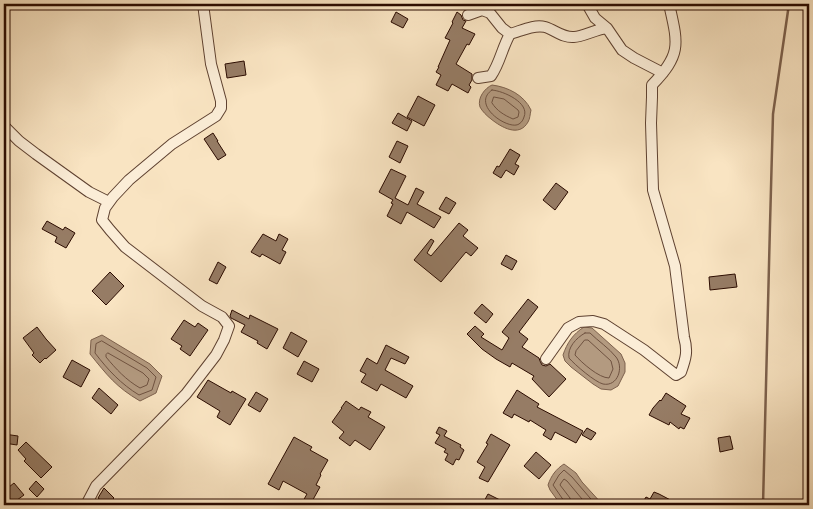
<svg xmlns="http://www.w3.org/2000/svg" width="813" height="509" font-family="'IM FELL DW Pica',serif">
  <rect width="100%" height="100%" fill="#f9e4c2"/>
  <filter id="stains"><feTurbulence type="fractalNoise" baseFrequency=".004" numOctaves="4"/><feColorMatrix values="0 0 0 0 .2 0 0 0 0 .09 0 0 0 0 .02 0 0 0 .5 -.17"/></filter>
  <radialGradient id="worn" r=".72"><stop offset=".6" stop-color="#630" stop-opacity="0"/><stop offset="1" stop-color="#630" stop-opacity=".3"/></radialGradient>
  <!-- water -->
  <path fill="#b39a80" stroke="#7d614d" d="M 492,85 C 508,87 524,95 531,110 C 530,114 530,119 528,122 C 519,138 501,127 491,119 C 487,116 482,111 480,107 C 477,98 485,88 492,85 Z
    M 584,327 L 592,328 L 621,354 L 625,363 L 625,372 L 618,386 L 611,390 L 601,389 L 593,384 L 571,367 L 565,361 L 563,355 C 567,343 573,334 584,327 Z
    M 102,335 L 150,364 L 162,376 L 156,393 L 140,401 C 116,387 107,375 90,354 L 91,340 Z
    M 564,464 L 576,473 L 582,482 L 603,505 L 561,505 L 550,490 L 548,485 C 551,476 556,469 564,464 Z"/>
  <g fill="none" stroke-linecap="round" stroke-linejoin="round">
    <!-- shore -->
    <path stroke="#6f5240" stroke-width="1" d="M 492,90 C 504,91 530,103 524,117 C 523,120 522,122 519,124 C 509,131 470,105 492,90 Z
      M 494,97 L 504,99 L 518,110 L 519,112 L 518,117 L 513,119 C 504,115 497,111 492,103 Z
      M 585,333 L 590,333 C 598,341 609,348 616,357 C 624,367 618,387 603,384 C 595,382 575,365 569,358 C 567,348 576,338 585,333 Z
      M 585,340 L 588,340 L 611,361 L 613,369 L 609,378 C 599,378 582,363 575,355 L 576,351 Z
      M 102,341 L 147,368 L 156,377 L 152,390 L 139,395 C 121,384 108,370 95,353 L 96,344 Z
      M 108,353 L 143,373 L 149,379 L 147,385 L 140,388 C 126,380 116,369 106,357 L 106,355 Z
      M 565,505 L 564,501 L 553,485 L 559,475 L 564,470 L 572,477 L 596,505
      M 571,505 L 570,498 L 560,485 L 561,483 L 564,479 L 567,481 L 587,505"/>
    <!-- stream -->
    <path stroke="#7d614d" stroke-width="2.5" d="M 763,505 L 770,225 L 773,114 L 789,4"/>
  </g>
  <!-- building -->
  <path fill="#967c65" stroke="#2b0b00" d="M 396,12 L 408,19 L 403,28 L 391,22 Z
    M 457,12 L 461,15 L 463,20 L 466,21 L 462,28 L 475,34 L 469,45 L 467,44 L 456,64 L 472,74 L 472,80 L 469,85 L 471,87 L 468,93 L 452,84 L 448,91 L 436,85 L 441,75 L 436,72 L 439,67 L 438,67 L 450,40 L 445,38 L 453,23 L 452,22 Z
    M 244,61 L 246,75 L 227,78 L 225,64 Z
    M 418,96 L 435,105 L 424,126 L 407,117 Z
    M 398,113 L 412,121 L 407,131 L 392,123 Z
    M 213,133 L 218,141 L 217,141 L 226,155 L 218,160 L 204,139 Z
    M 397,141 L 408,146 L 400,163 L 389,157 Z
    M 510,149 L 520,155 L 515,164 L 519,166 L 514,175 L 506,170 L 501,178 L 493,173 L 497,166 L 499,167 Z
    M 391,169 L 406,176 L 395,198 L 408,205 L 416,188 L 424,192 L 417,204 L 441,217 L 434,228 L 407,212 L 401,224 L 387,216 L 393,204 L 391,203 L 393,200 L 379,192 Z
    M 556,183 L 568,192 L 555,210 L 543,200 Z
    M 446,197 L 456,203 L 449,214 L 439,209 Z
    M 47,221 L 63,230 L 65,227 L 75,233 L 66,248 L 55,242 L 57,237 L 42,229 Z
    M 459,223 L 468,230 L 463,236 L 478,248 L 471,256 L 466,252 L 441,282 L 414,260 L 431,239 L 434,241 L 427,253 L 431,256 Z
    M 263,234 L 276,241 L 279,234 L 288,239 L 282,250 L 286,252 L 280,264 L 262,254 L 260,257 L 251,252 Z
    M 506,255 L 517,261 L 512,270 L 501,264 Z
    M 218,262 L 226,267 L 217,284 L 209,280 Z
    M 110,272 L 124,286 L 106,305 L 92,291 Z
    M 735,274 L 737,287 L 710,290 L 709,277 Z
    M 528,299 L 538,307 L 519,332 L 528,339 L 522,347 L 539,358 L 540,361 L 542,365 L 546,366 L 550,364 L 566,379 L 549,397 L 532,379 L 534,376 L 512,363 L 510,367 L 496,359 L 482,349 L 467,334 L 475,326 L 484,334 L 481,337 L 502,350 L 509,338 L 502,332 Z
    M 482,304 L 493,314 L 486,323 L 474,313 Z
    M 232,310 L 249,319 L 250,315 L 278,329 L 267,349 L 257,343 L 258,341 L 241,332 L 245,325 L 231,318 L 230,316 Z
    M 184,320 L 195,327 L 198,323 L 208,330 L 190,356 L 180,349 L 182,346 L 171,339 Z
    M 37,327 L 46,339 L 56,350 L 46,359 L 45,358 L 40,363 L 32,355 L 34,353 L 23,338 Z
    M 291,332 L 307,341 L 298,357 L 283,348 Z
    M 386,345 L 409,357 L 405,364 L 391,358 L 385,370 L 413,386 L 406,398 L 381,384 L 377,391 L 361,382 L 366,374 L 360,371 L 367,358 L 377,364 Z
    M 72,360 L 90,370 L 81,387 L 63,377 Z
    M 304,361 L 319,369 L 312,382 L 297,374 Z
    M 208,380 L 231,393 L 232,391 L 246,399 L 230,425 L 217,417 L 220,411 L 197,397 Z
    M 99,388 L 118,405 L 111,414 L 92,398 Z
    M 517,390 L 539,404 L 537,407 L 583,431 L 576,443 L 555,432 L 551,440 L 543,435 L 546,430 L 530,420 L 529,422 L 514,414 L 512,418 L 503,413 Z
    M 256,392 L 268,399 L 260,412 L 248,405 Z
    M 666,393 L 686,406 L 681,414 L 690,418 L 684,429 L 680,427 L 679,429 L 670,422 L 669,425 L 649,415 L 653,408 L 660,400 L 661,401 Z
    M 346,401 L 359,410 L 361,407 L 371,412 L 368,417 L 385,427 L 370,450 L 355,440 L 350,446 L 339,438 L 344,432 L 332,422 L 342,408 L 341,408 Z
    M 439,427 L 447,431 L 444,436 L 461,445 L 460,447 L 464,450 L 459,460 L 456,459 L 453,465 L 445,460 L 448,454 L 444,452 L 446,449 L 435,443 L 440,435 L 436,433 Z
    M 587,428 L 596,433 L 591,440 L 582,435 Z
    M 4,434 L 18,436 L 17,445 L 4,443 Z
    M 491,434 L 510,445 L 488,482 L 479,478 L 485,467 L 477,462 L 488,444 L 486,443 Z
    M 730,436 L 733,449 L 720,452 L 718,438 Z
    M 294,437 L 312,447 L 310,450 L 328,460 L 320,474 L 321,475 L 316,485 L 320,487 L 310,505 L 303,501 L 307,494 L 283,481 L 279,490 L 268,484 Z
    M 26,442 L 52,467 L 41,478 L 24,461 L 26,459 L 18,450 Z
    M 536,452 L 551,465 L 539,479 L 524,466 Z
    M 36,481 L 44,489 L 37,497 L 29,489 Z
    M 14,483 L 24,495 L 13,503 L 4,491 Z
    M 104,488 L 114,498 L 107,505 L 98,498 Z
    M 654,492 L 659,494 L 680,505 L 641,505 L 646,497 L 650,499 Z
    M 488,494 L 510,505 L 482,505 Z"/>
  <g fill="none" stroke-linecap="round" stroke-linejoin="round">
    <!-- street casing -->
    <g stroke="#5e4130" stroke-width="12">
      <path id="street" d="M 587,4 L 595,18 L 607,28 L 622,50 L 634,58 L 663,73
        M 468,15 L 482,10 L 490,13 L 502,28 L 510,34 C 521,31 534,24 545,27 C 555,30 563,38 574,37 C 582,37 597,29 607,28
        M 478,78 L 491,76 C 500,63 502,48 510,34
        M 4,126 L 19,141 L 36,154 L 89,192 L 109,202
        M 546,359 L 568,328 L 579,322 L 593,321 L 604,324 L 644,350 L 676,375 L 681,372 C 686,358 688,351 684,337 L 675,266 L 653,190 L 651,123 L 652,97 L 652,85 C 682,54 678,44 669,4
        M 86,505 L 96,486 L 186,394 L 216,355 L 224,340 L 229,326 L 222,317 L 202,306 L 125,247 L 110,230 L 102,220 L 105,208 L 113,197 L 129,180 L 172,144 L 216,116 L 221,108 L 221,101 L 211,64 L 203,4"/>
    </g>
    <!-- street -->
    <use href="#street" stroke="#fbedd7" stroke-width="10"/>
  </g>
  <!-- margin -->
  <rect width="813" height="509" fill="none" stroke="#f9e4c2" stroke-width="20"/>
  <rect x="5" y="5" width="803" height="499" fill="none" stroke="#2b0b00" stroke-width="2.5"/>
  <rect x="10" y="10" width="793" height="489" fill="none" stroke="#2b0b00"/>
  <rect width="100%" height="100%" filter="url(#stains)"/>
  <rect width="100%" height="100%" fill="url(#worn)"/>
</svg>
